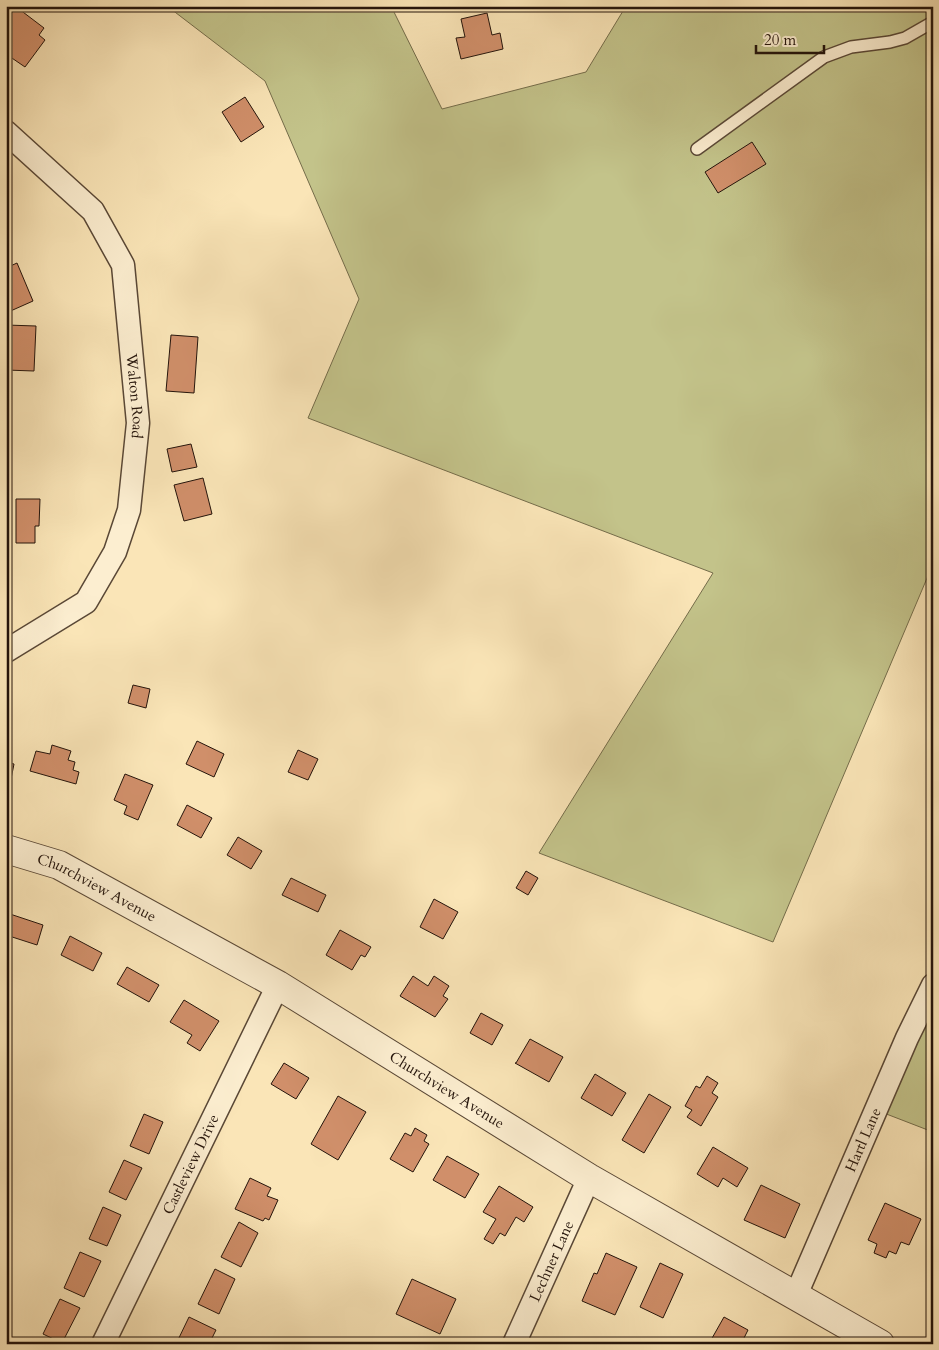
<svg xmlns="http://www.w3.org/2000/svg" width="939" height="1350" font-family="Cardo,serif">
  <rect width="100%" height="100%" fill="#fae5b7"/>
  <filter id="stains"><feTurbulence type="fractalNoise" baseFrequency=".004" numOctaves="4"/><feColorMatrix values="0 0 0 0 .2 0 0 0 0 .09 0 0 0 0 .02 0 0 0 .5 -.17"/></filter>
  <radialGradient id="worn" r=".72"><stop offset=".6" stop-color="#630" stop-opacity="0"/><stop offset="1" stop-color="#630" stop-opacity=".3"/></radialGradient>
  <!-- green -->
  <path fill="#c3c38a" stroke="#746c4a" d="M 167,6 L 391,6 L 442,109 L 586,72 L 626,6 L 933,6 L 933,564 L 773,942 L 539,853 L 713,573 L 308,418 L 359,299 L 265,81 Z
    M 933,989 L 933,1132 L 876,1110 Z"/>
  <!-- building -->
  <path fill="#d08f6a" stroke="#24140b" d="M 6,6 L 15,6 L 44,28 L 39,35 L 45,40 L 25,67 L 6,54 Z
    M 487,13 L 492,35 L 500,33 L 503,49 L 461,59 L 456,38 L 465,37 L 461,19 Z
    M 245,97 L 264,127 L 241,142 L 222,112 Z
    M 752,142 L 766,164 L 718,193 L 705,172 Z
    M 17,263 L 33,301 L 6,313 L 6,268 Z
    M 6,325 L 36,326 L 34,371 L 6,370 Z
    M 171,335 L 198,337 L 194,393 L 166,391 Z
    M 191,444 L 197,467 L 172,472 L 167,449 Z
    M 203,478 L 212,514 L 184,521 L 174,485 Z
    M 16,499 L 40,499 L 39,526 L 35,526 L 35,543 L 16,543 Z
    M 133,685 L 150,689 L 146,708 L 128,703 Z
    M 197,741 L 224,754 L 214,777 L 186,764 Z
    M 52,745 L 71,751 L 68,760 L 75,762 L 73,770 L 79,772 L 76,784 L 30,771 L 36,751 L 50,754 Z
    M 298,750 L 318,759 L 308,780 L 288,772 Z
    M 6,762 L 14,764 L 10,784 L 6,784 Z
    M 125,774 L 153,785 L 138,820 L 124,814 L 127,806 L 114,800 Z
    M 187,805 L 212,818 L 201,838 L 177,825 Z
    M 238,837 L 262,851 L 251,869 L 227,855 Z
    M 526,871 L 538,878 L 528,895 L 516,888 Z
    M 291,878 L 326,895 L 318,912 L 282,895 Z
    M 434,899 L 458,912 L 443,939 L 420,927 Z
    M 10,914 L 43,925 L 37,945 L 6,935 L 6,927 Z
    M 340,930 L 371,947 L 365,957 L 361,955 L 352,970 L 326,955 Z
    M 70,936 L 102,953 L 93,971 L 61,955 Z
    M 127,967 L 159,985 L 149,1002 L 117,984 Z
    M 413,976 L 428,986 L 434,976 L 449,986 L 443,996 L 448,999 L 435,1017 L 400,996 Z
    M 184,1000 L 219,1021 L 200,1051 L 187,1043 L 192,1035 L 170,1022 Z
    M 481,1013 L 503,1025 L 492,1045 L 470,1033 Z
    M 530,1039 L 563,1057 L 549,1082 L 515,1063 L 516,1063 Z
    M 284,1063 L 309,1078 L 296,1099 L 271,1084 Z
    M 595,1074 L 626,1093 L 612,1116 L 581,1098 Z
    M 707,1076 L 718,1083 L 712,1093 L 718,1097 L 701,1126 L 687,1117 L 692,1110 L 685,1106 L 696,1086 L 700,1088 Z
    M 649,1094 L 671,1107 L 644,1153 L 622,1140 Z
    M 338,1096 L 366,1112 L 338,1160 L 311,1144 Z
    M 144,1114 L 163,1122 L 149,1154 L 130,1146 Z
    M 415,1128 L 427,1135 L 424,1141 L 429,1144 L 413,1172 L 390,1159 L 405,1133 L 411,1136 Z
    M 713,1147 L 748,1168 L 737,1187 L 723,1178 L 718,1187 L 697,1174 Z
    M 447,1156 L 479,1174 L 465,1198 L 433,1180 Z
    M 124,1160 L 142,1168 L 126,1200 L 109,1192 Z
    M 250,1178 L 271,1188 L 267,1196 L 278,1200 L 269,1220 L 265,1218 L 263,1221 L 235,1209 Z
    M 761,1185 L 800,1204 L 785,1238 L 744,1220 Z
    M 499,1186 L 533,1207 L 524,1222 L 516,1217 L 505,1236 L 500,1233 L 493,1244 L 484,1239 L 496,1219 L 483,1212 Z
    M 885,1203 L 921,1219 L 909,1245 L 901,1242 L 896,1254 L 889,1251 L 886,1258 L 874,1253 L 877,1244 L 868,1240 Z
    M 103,1207 L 121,1215 L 107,1246 L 89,1239 Z
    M 239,1222 L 258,1233 L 241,1267 L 221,1257 Z
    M 80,1252 L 101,1261 L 84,1297 L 64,1288 Z
    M 606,1253 L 637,1267 L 615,1315 L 582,1301 L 594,1273 L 597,1274 Z
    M 660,1263 L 683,1274 L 663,1318 L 640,1307 Z
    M 215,1269 L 235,1279 L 219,1314 L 198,1304 Z
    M 412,1279 L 456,1299 L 440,1334 L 396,1314 Z
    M 60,1299 L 80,1308 L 62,1343 L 43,1334 Z
    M 189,1317 L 216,1330 L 209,1344 L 176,1344 Z
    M 724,1317 L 748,1330 L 741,1344 L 717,1344 L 711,1340 Z"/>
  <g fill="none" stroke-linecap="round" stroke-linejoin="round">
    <!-- service casing -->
    <g stroke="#5a4836" stroke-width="14">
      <path id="service" d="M 697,149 L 824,57 L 851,47 L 890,42 L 905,38 L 933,22"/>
    </g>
    <!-- minor casing -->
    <g stroke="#5a4836" stroke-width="25">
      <g id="minor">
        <path id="s1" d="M 6,132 L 93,211 L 123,265 L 138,423 L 129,510 L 115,552 L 86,602 L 6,651"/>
        <path id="s2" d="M 796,1295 L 907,1038 L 933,985"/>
        <path id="s3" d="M 103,1344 L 278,985"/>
        <path id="s4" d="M 514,1344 L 589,1178"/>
      </g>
    </g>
    <!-- tertiary casing -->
    <g stroke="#5a4836" stroke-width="30">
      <g id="tertiary">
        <path id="s5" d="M 6,849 L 59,865 L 278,985 L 589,1178 L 880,1344"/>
      </g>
    </g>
    <!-- service -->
    <use href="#service" stroke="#fceed0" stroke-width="11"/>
    <!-- minor -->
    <use href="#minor" stroke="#fceed0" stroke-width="22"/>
    <!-- tertiary -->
    <use href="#tertiary" stroke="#fceed0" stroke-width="28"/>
  </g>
  <g text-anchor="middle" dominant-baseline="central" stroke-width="5" stroke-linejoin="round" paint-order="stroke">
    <!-- street labels -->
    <g font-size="15" fill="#24140b" stroke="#fceed0">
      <text stroke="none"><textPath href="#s1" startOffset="311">Walton Road</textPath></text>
      <text stroke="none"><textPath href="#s5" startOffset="99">Churchview Avenue</textPath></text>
      <text stroke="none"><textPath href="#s5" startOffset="504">Churchview Avenue</textPath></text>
      <text stroke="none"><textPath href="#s2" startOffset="169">Hartl Lane</textPath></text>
      <text stroke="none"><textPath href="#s3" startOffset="200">Castleview Drive</textPath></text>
      <text stroke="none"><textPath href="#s4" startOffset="91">Lechner Lane</textPath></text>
    </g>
  </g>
  <!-- margin -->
  <rect width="939" height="1350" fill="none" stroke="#fae5b7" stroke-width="25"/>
  <rect x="8" y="8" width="924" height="1335" fill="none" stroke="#24140b" stroke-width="2.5"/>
  <rect x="12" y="12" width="914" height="1325" fill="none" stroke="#24140b"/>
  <!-- scale -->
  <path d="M756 45v8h68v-8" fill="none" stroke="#24140b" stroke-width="2.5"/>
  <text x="764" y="45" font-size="15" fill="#24140b" stroke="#fceed0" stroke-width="4" paint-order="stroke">20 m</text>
  <rect width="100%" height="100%" filter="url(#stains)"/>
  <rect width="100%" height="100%" fill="url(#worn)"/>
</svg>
